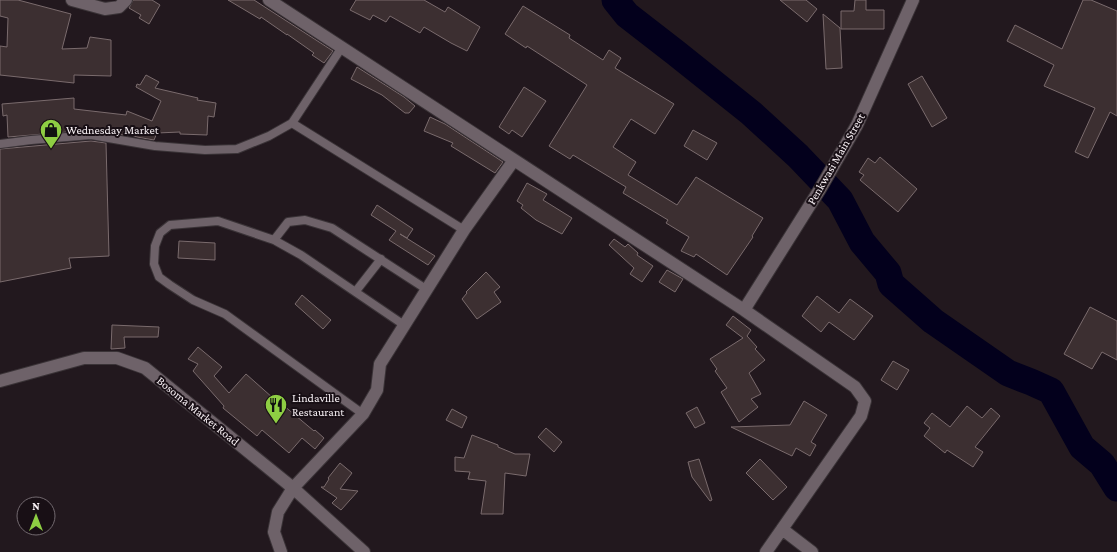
<svg xmlns="http://www.w3.org/2000/svg" width="1117" height="552" font-family="'Crimson Pro',serif">
  <rect width="100%" height="100%" fill="#22181e"/>
  <g fill="none" stroke-linecap="round" stroke-linejoin="round">
    <!-- river -->
    <path stroke="#03001c" stroke-width="27" d="M 615,0 L 627,15 L 676,53 L 751,113 L 798,156 L 840,200 L 862,242 L 888,273 L 891,284 L 933,321 L 1008,373 L 1031,382 L 1051,391 L 1082,447 L 1102,464 L 1117,488"/>
  </g>
  <!-- building -->
  <path fill="#3c2f31" stroke="#7a6b6d" d="M 0,0 L 18,0 L 71,14 L 62,49 L 87,48 L 90,37 L 111,40 L 111,76 L 74,75 L 74,83 L 0,75 L 0,46 L 7,47 L 8,18 L 0,16 Z
    M 133,0 L 152,0 L 160,5 L 149,24 L 139,18 L 141,15 L 129,8 Z
    M 228,0 L 254,0 L 333,51 L 324,63 L 312,55 L 314,53 L 287,34 L 287,35 L 261,17 L 260,19 Z
    M 356,0 L 424,0 L 445,12 L 448,7 L 480,27 L 467,51 L 451,43 L 424,27 L 420,33 L 390,16 L 386,22 L 373,15 L 370,20 L 350,10 Z
    M 780,0 L 806,0 L 817,9 L 807,22 Z
    M 855,0 L 866,0 L 866,10 L 884,10 L 884,29 L 841,29 L 841,11 L 854,11 Z
    M 1083,0 L 1091,0 L 1117,11 L 1117,116 L 1110,112 L 1088,158 L 1075,152 L 1095,108 L 1044,86 L 1054,65 L 1007,41 L 1015,25 L 1062,49 Z
    M 523,6 L 570,35 L 569,38 L 603,60 L 609,50 L 621,58 L 615,68 L 674,104 L 655,134 L 631,119 L 613,147 L 636,162 L 628,175 L 677,205 L 696,177 L 763,218 L 752,236 L 753,237 L 727,275 L 696,254 L 694,257 L 681,251 L 689,237 L 666,223 L 668,220 L 623,193 L 626,187 L 573,155 L 570,159 L 549,146 L 587,85 L 527,46 L 526,48 L 505,34 Z
    M 823,14 L 840,28 L 842,68 L 826,69 Z
    M 357,67 L 404,97 L 415,106 L 409,113 L 405,113 L 382,95 L 351,79 Z
    M 146,75 L 159,82 L 155,88 L 198,98 L 197,100 L 216,103 L 214,117 L 208,116 L 207,135 L 180,134 L 180,132 L 157,133 L 154,140 L 137,137 L 129,134 L 128,136 L 118,134 L 105,129 L 105,132 L 91,130 L 8,137 L 7,115 L 3,116 L 2,104 L 74,98 L 74,109 L 126,115 L 127,111 L 152,121 L 161,101 L 136,87 L 137,84 L 140,85 Z
    M 922,76 L 947,118 L 932,127 L 908,84 Z
    M 524,87 L 546,101 L 522,137 L 512,130 L 509,134 L 499,127 Z
    M 430,117 L 445,124 L 503,162 L 495,173 L 451,146 L 453,143 L 424,131 Z
    M 693,130 L 717,143 L 707,160 L 684,146 Z
    M 91,141 L 106,143 L 109,256 L 69,258 L 71,268 L 0,282 L 0,149 Z
    M 880,157 L 917,189 L 898,212 L 860,180 L 864,175 L 859,172 L 868,158 L 875,163 Z
    M 527,183 L 547,194 L 543,200 L 572,218 L 562,234 L 536,220 L 521,208 L 523,205 L 517,201 Z
    M 377,205 L 413,229 L 407,238 L 400,234 L 435,256 L 428,265 L 389,240 L 396,231 L 371,215 Z
    M 614,239 L 625,247 L 628,244 L 638,253 L 637,255 L 653,266 L 642,282 L 630,274 L 634,268 L 609,245 Z
    M 179,241 L 215,243 L 215,260 L 178,258 Z
    M 667,270 L 683,279 L 675,292 L 659,282 Z
    M 486,272 L 500,287 L 494,292 L 501,302 L 477,319 L 462,299 L 467,293 L 466,292 Z
    M 302,295 L 331,320 L 323,329 L 295,304 Z
    M 817,296 L 839,313 L 850,299 L 873,316 L 854,340 L 829,322 L 821,332 L 802,316 Z
    M 1090,307 L 1117,321 L 1117,360 L 1102,352 L 1092,369 L 1064,354 Z
    M 733,316 L 751,330 L 747,336 L 757,347 L 755,349 L 765,360 L 749,373 L 761,394 L 751,399 L 758,407 L 739,422 L 721,392 L 727,388 L 715,371 L 717,369 L 710,359 L 743,338 L 726,325 Z
    M 112,325 L 159,327 L 158,337 L 124,337 L 125,348 L 111,349 Z
    M 198,347 L 222,367 L 214,376 L 229,393 L 246,374 L 282,406 L 283,405 L 314,431 L 315,430 L 324,438 L 315,449 L 302,438 L 289,453 L 262,430 L 257,436 L 223,408 L 224,406 L 193,371 L 198,364 L 188,359 Z
    M 893,361 L 909,370 L 897,390 L 881,380 Z
    M 804,401 L 827,415 L 811,442 L 816,445 L 810,456 L 796,448 L 792,456 L 731,427 L 790,425 Z
    M 967,406 L 982,418 L 991,408 L 1000,416 L 975,447 L 983,452 L 973,467 L 947,450 L 945,453 L 924,436 L 930,428 L 924,423 L 932,413 L 950,427 Z
    M 697,407 L 705,423 L 695,428 L 686,413 Z
    M 452,409 L 467,417 L 462,428 L 446,420 Z
    M 546,428 L 562,442 L 554,452 L 538,437 Z
    M 472,435 L 498,445 L 498,447 L 515,454 L 530,454 L 526,476 L 505,473 L 503,514 L 481,514 L 486,481 L 468,479 L 470,472 L 455,471 L 455,457 L 464,458 Z
    M 699,459 L 712,500 L 710,501 L 692,477 L 688,462 Z
    M 760,459 L 787,487 L 773,500 L 746,473 Z
    M 340,463 L 352,473 L 340,489 L 358,491 L 341,510 L 332,503 L 337,498 L 321,487 L 324,487 L 329,479 L 328,478 Z"/>
  <g fill="none" stroke-linecap="round" stroke-linejoin="round">
    <!-- lane casing -->
    <g stroke="#3a3337" stroke-width="10">
      <path id="lane" d="M 292,123 L 464,230
        M 0,144 L 31,140 L 91,135 L 155,146 L 205,150 L 237,149 L 269,136 L 292,123 L 342,47
        M 274,240 L 288,222 L 305,220 L 332,228 L 426,289
        M 356,291 L 381,259
        M 363,414 L 225,314 L 193,300 L 170,285 L 159,277 L 154,264 L 155,246 L 160,233 L 170,225 L 218,221 L 274,240 L 301,255 L 404,325"/>
    </g>
    <!-- street casing -->
    <g stroke="#3a3337" stroke-width="14">
      <path id="street" d="M 72,0 L 105,9 L 119,7 L 126,0
        M 269,0 L 744,310 L 855,387 L 865,401 L 861,416 L 766,552
        M 744,310 L 820,189 L 857,125 L 913,0
        M 0,381 L 84,358 L 117,358 L 145,368 L 293,488 L 364,552
        M 782,529 L 812,552
        M 281,552 L 274,532 L 278,512 L 293,488 L 363,414 L 377,390 L 380,364 L 464,230 L 514,160"/>
    </g>
    <!-- lane -->
    <use href="#lane" stroke="#6e6269" stroke-width="8"/>
    <!-- street -->
    <use href="#street" stroke="#6e6269" stroke-width="12"/>
  </g>
  <!-- icons -->
  <defs>
    <g id="shop-pin" transform="scale(1.15)"><path d="M0 17L-7.5 6A9.5 9.5 0 1 1 7.5 6Z" fill="#8ece43" stroke="#180f15"/><path d="M-5-2.5h2.3a2.7 3.5 0 0 1 5.4 0H5L5.5 6h-11ZM-1.5-2.5h3a1.5 2.3 0 0 0-3 0Z" fill="#111"/></g>
    <g id="restaurant-pin" transform="scale(1.15)"><path d="M0 17L-7.5 6A9.5 9.5 0 1 1 7.5 6Z" fill="#8ece43" stroke="#180f15"/><path d="M-5-6h1v4h1v-4h1v4h1v-4h1v5L-1.5 .5V6h-2V.5L-5-1ZM5-6V6H3V1.5H1.5Q1.5-4 5-6Z" fill="#111"/></g>
  </defs>
  <g fill-rule="evenodd">
    <use href="#shop-pin" x="51" y="130"/>
    <use href="#restaurant-pin" x="276" y="405"/>
  </g>
  <g text-anchor="middle" dominant-baseline="central" stroke-width="4" stroke-linejoin="round" paint-order="stroke">
    <!-- poi labels -->
    <g font-size="12" fill="#f8f1f5" stroke="#180f15" text-anchor="start">
      <text x="66" y="130">Wednesday Market</text>
      <text x="292" y="398">Lindaville<tspan x="292" dy="14">Restaurant</tspan></text>
    </g>
    <!-- street labels -->
    <g font-size="12" fill="#f8f1f5" stroke="#180f15">
      <text transform="translate(836 159) rotate(-60)">Penkwasi Main Street</text>
      <text transform="translate(198 411) rotate(39)">Bosoma Market Road</text>
    </g>
  </g>
  <!-- north arrow -->
  <g transform="translate(36 516)"><circle r="19" fill="#180f15" stroke="#72696f"/>
  <path d="M0-3L7 15L0 10L-7 15Z" fill="#8ece43"/>
  <text y="-6" font-size="11" font-weight="bold" text-anchor="middle" fill="#f8f1f5">N</text>
  </g>
</svg>
